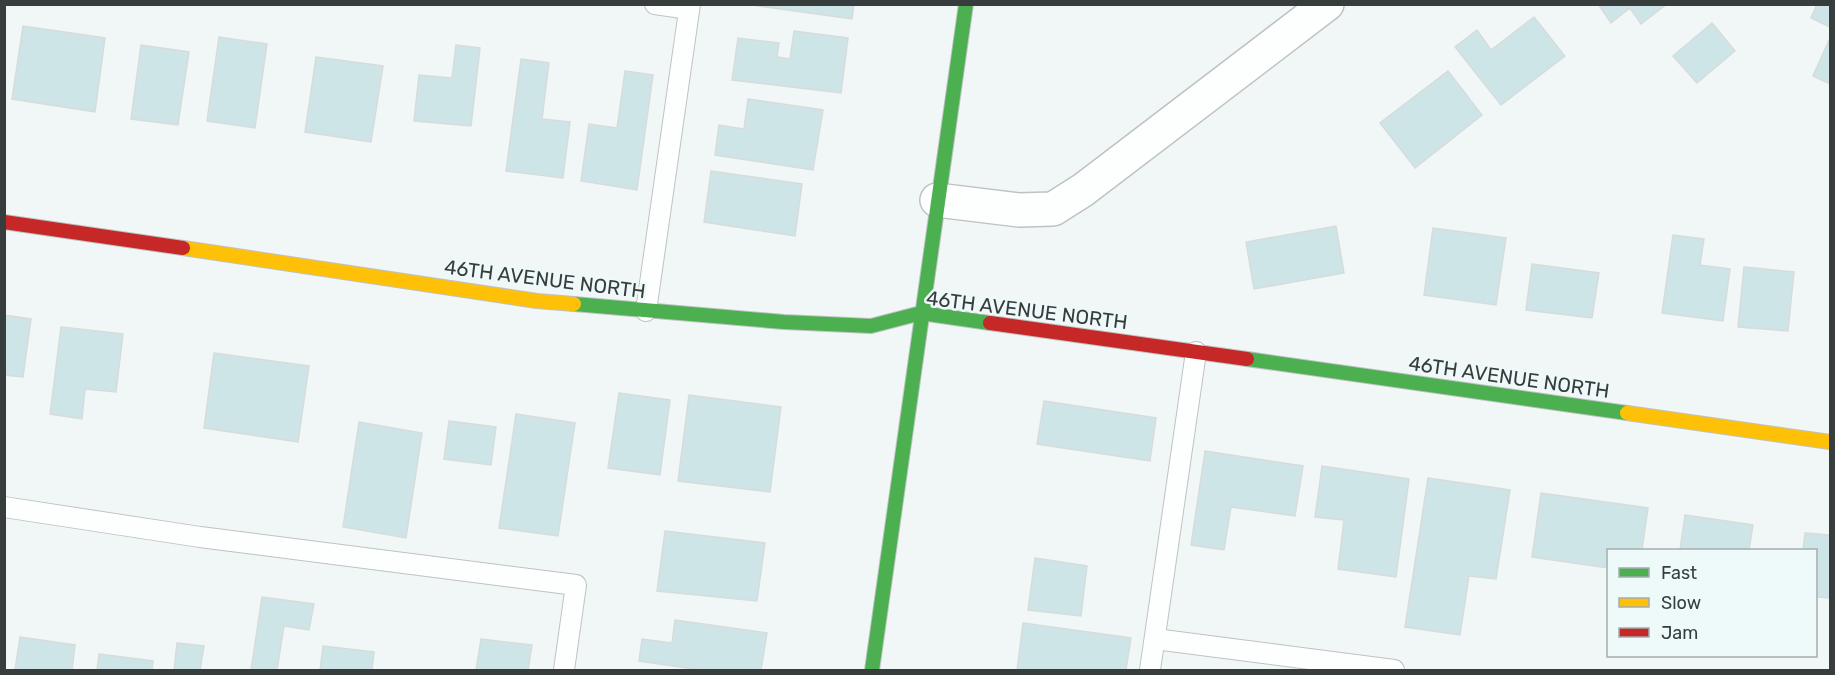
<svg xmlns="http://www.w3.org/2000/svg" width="1835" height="675" font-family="Rubik,sans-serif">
  <rect width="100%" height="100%" fill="#f1f7f7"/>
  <!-- building -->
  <path fill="#cee5e7" stroke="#d7dbdb" stroke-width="1.5" d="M 745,4 L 854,4 L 852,19 Z
    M 1598,4 L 1667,4 L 1641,24 L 1630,8 L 1611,23 Z
    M 1817,4 L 1830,4 L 1830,27 L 1811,18 Z
    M 1534,17 L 1565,56 L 1501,105 L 1455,47 L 1477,30 L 1491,50 Z
    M 1712,23 L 1735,51 L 1697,83 L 1673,56 Z
    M 23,26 L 105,38 L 95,112 L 12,99 Z
    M 794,31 L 848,38 L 841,93 L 732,80 L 738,38 L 779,43 L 777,57 L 790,59 Z
    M 219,37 L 267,44 L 255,128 L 207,121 Z
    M 1830,38 L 1830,84 L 1813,76 Z
    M 141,45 L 189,52 L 178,125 L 131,119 Z
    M 456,45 L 480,48 L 471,126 L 414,121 L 419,75 L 452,78 Z
    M 316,57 L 383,66 L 371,142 L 305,132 Z
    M 521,59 L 549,63 L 542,119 L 570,122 L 563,178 L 506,171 Z
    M 625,71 L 653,75 L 637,190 L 581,181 L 589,124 L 617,128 Z
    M 1448,71 L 1482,115 L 1415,168 L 1380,123 Z
    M 748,99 L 823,110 L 813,170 L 715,155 L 719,125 L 744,129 Z
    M 711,171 L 802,184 L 795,236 L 704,222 Z
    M 1336,226 L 1344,273 L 1254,289 L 1246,242 Z
    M 1433,228 L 1506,238 L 1496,305 L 1424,295 Z
    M 1673,235 L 1704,239 L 1700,265 L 1730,269 L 1723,321 L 1662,313 Z
    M 1532,264 L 1599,273 L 1592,318 L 1526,310 Z
    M 1744,267 L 1794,272 L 1788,331 L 1738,327 Z
    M 4,315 L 31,319 L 23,377 L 4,375 Z
    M 61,327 L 123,334 L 116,392 L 85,389 L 82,419 L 50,414 Z
    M 214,353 L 309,366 L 298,442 L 204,428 Z
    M 619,393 L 670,400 L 660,475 L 608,468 Z
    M 689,395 L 781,407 L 770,492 L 678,481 Z
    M 1044,401 L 1156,418 L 1150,461 L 1037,444 Z
    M 516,414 L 575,423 L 558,536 L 499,528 Z
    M 449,421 L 496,427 L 491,465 L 444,459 Z
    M 359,422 L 422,433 L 406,538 L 343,527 Z
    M 1205,451 L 1303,466 L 1295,516 L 1231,507 L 1224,550 L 1191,545 Z
    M 1322,466 L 1409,479 L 1396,577 L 1338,569 L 1344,520 L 1315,517 Z
    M 1428,478 L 1510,490 L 1496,579 L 1469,576 L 1460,635 L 1405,627 Z
    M 1541,493 L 1648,508 L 1642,550 L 1608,550 L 1608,568 L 1532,557 Z
    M 1685,515 L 1753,525 L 1749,550 L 1680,550 Z
    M 665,531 L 765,543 L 757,601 L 657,591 Z
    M 1805,533 L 1830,535 L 1830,598 L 1816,597 L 1816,550 L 1803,550 Z
    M 1035,558 L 1087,566 L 1081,616 L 1028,610 Z
    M 262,597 L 314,604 L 309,630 L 284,626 L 277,670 L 251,670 Z
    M 675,620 L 767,633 L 761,670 L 701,670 L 639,661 L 642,639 L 672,643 Z
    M 1023,623 L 1131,638 L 1126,670 L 1017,670 Z
    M 20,637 L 75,645 L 72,670 L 15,670 Z
    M 481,639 L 532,645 L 528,670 L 476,670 Z
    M 177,643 L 204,646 L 200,670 L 174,670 Z
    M 323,646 L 374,652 L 372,670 L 320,670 Z
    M 99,654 L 153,661 L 152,670 L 97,670 Z"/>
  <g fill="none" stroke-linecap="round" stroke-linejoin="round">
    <!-- lane casing -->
    <g stroke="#bec2c2" stroke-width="22">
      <path id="lane" d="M 655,4 L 689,9
        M 646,311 L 690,4
        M 4,507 L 200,537 L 576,585 L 564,670
        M 1155,639 L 1394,670
        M 1150,670 L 1196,352"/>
    </g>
    <!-- street casing -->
    <g stroke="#bec2c2" stroke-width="36">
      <path id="street" d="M 937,200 L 1019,210 L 1053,209 L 1083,190 L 1327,4"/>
    </g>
    <!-- fast casing -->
    <g stroke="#bec2c2" stroke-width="16">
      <path id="fast" d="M 574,304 L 784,322 L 871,326 L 921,313 L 990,323
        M 1247,359 L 1627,413
        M 872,670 L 966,4"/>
    </g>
    <!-- slow casing -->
    <g stroke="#bec2c2" stroke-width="16">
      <path id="slow" d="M 183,248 L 537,301 L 574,304
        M 1627,413 L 1830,442"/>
    </g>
    <!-- jam casing -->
    <g stroke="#bec2c2" stroke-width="16">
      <path id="jam" d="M 4,222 L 183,248
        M 990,323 L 1247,359"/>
    </g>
    <!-- lane -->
    <use href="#lane" stroke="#fdfefe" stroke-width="20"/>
    <!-- street -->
    <use href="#street" stroke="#fdfefe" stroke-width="33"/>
    <!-- fast -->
    <use href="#fast" stroke="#4caf50" stroke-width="14"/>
    <!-- slow -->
    <use href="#slow" stroke="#ffc107" stroke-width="14"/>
    <!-- jam -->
    <use href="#jam" stroke="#c62828" stroke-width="14"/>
  </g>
  <g text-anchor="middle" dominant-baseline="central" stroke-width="5" stroke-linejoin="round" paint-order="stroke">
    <!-- street labels -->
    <g font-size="20" fill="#373c3c" stroke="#eef9fa">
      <text transform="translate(545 279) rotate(7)">46TH AVENUE NORTH</text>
      <text transform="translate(1027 310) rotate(7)">46TH AVENUE NORTH</text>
      <text transform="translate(1509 377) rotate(8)">46TH AVENUE NORTH</text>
    </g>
  </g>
  <!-- border -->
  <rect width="1835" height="675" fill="none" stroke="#373c3c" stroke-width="12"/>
  <!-- legend -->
  <rect x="1607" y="549" width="210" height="108" fill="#eef9fa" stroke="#a5adae" stroke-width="1.5"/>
  <rect x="1619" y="568" width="30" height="9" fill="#4caf50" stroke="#a5adae" stroke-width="1.5"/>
  <text x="1661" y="579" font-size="18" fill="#373c3c">Fast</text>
  <rect x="1619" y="598" width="30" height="9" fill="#ffc107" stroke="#a5adae" stroke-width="1.5"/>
  <text x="1661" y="609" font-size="18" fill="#373c3c">Slow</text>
  <rect x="1619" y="628" width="30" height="9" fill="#c62828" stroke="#a5adae" stroke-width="1.5"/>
  <text x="1661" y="639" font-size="18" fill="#373c3c">Jam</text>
</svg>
